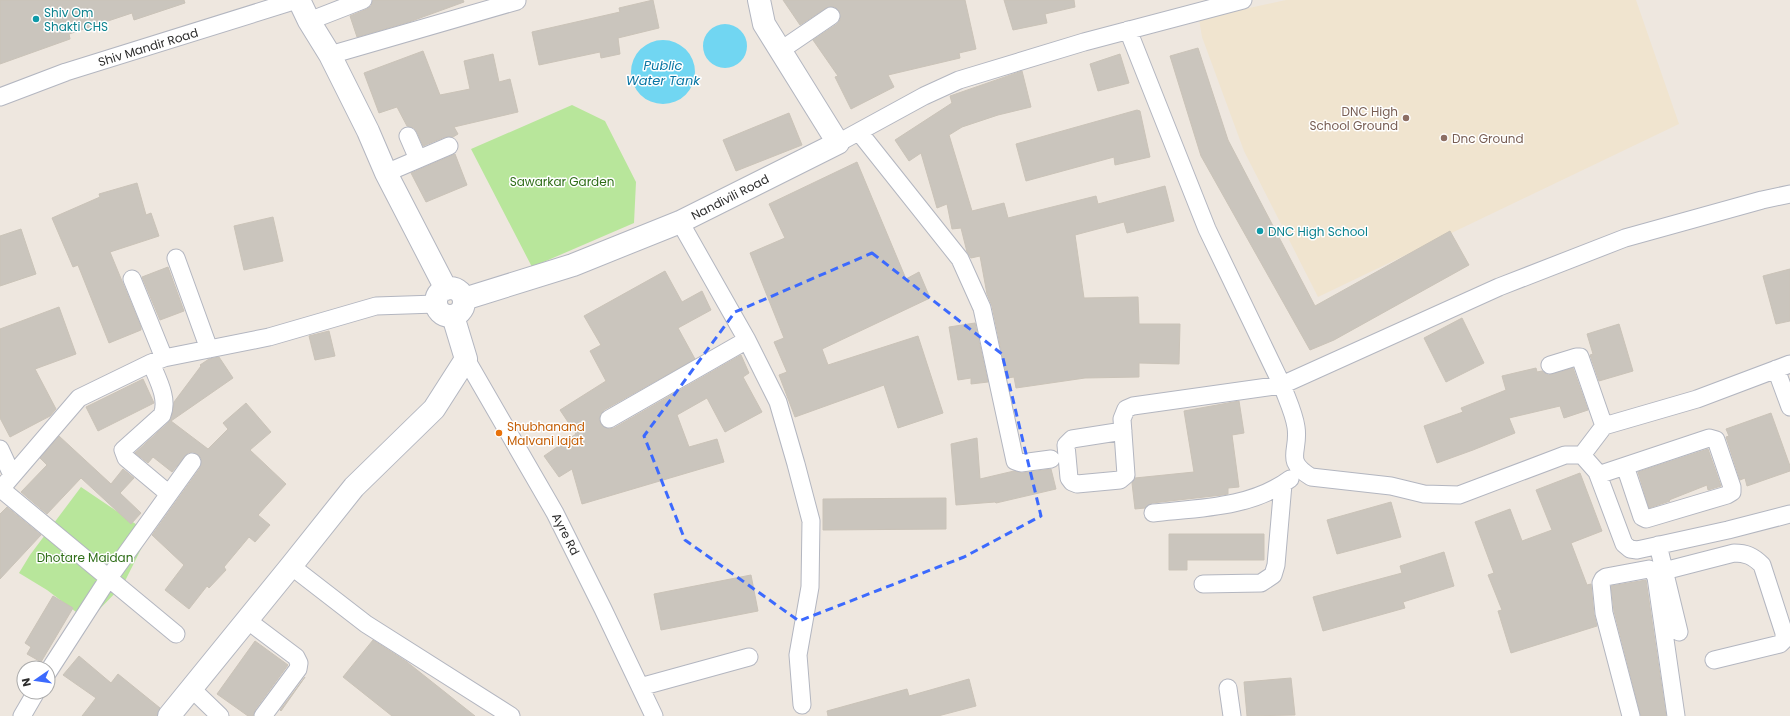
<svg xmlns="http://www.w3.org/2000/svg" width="1790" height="716" font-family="Poppins,sans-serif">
  <rect width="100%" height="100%" fill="#eee7df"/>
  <!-- education -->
  <path fill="#f0e4cf" d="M 1286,0 L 1636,0 L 1679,124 L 1318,297 L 1244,151 L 1202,37 L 1199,19 Z"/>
  <!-- green -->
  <path fill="#b8e69b" d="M 572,105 L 605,121 L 636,182 L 634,223 L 532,267 L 471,149 Z
    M 81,487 L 149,533 L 123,585 L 88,621 L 47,590 L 19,573 L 30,555 Z"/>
  <!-- water -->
  <path fill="#71d6f2" d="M703 46a22 22 0 1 1 44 0a22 22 0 1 1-44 0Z
    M631 72a32 32 0 1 1 64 0a32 32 0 1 1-64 0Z"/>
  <!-- building -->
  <path fill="#cac5bd" stroke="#cac3b8" d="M 0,0 L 184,0 L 185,3 L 134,20 L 132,13 L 69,34 L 70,39 L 0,64 Z
    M 373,0 L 463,0 L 464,2 L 409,22 L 357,37 L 350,16 L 367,9 L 371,6 Z
    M 653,0 L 659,28 L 618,38 L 620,54 L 601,58 L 600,52 L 539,65 L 532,32 L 620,12 L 619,8 Z
    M 783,0 L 965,0 L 976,49 L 959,53 L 960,58 L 888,75 L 894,87 L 851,109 L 835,77 L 838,76 L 813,40 L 837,24 L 840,20 L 839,11 L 835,7 L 826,8 L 800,25 Z
    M 1004,0 L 1074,0 L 1075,7 L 1045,14 L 1047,23 L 1013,30 Z
    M 1198,48 L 1228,140 L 1315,306 L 1450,231 L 1469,265 L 1334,340 L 1310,350 L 1201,156 L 1170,56 Z
    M 423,51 L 440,95 L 470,89 L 464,61 L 493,54 L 499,82 L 510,79 L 518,112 L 454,127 L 458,134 L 453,137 L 445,137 L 423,146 L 417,132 L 414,128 L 407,126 L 397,107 L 379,113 L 364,73 Z
    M 1120,54 L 1129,83 L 1098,91 L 1090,64 Z
    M 1022,71 L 1031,107 L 998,115 L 962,127 L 949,135 L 972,211 L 1004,203 L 1008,218 L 1096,196 L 1098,204 L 1165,186 L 1174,221 L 1127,233 L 1124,222 L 1075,235 L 1084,298 L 1138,297 L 1139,324 L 1180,324 L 1179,364 L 1139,363 L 1139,377 L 1085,378 L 1016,388 L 1014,377 L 1007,378 L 992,306 L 987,294 L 980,256 L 971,258 L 967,252 L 961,228 L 952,229 L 947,204 L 937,208 L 921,153 L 909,161 L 895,140 L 952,103 L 950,96 Z
    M 1137,110 L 1140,111 L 1150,157 L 1115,165 L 1114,157 L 1026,181 L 1016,144 Z
    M 789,113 L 802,145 L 736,171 L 723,140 Z
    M 455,154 L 467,185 L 426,202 L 411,173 Z
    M 857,162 L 906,279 L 919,272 L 930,298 L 822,349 L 828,365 L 918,336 L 943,413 L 898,428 L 884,385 L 795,417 L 779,375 L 787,372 L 774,342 L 784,338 L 750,253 L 785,238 L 769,204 Z
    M 137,183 L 146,215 L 151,213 L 159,236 L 110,252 L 141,327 L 141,330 L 109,343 L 78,265 L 73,267 L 52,218 L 100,197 L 99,194 Z
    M 273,217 L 283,261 L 244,270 L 234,226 Z
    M 21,229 L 36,274 L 0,286 L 0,236 Z
    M 168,267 L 184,311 L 160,320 L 142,277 Z
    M 1790,269 L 1790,321 L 1776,324 L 1763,276 Z
    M 665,271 L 682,302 L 702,291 L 711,310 L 678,328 L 695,359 L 604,410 L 599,419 L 601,424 L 609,429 L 614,428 L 741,355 L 749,373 L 743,377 L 762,412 L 725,432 L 707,398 L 677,415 L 689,447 L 717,439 L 724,462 L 582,504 L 572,469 L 559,477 L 544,456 L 576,434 L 560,410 L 606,381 L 590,351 L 601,345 L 584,316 Z
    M 59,307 L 76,354 L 35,369 L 56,409 L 50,416 L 10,437 L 0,418 L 0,329 Z
    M 1462,318 L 1484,363 L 1446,382 L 1424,338 Z
    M 975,323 L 988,382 L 971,384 L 971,378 L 958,380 L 949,327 Z
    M 1619,324 L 1633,371 L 1599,381 L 1590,355 L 1593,354 L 1587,334 Z
    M 329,331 L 335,356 L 315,360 L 309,336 Z
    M 219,357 L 233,378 L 171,421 L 208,449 L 228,429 L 223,423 L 246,403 L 271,432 L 250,450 L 286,484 L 258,515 L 270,525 L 255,542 L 249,537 L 224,567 L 226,570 L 209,588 L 207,586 L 189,609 L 165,590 L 184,565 L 152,535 L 200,468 L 201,458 L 197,454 L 193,452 L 188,453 L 172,472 L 153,457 L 148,463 L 135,453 L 169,422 L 173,412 L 174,402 L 201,366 L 200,365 L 209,359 Z
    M 1536,368 L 1537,372 L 1542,371 L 1548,375 L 1573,368 L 1588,410 L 1564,418 L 1560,406 L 1509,418 L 1515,433 L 1473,450 L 1437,463 L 1424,426 L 1463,412 L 1461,408 L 1506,390 L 1502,376 Z
    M 143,379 L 154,403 L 98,431 L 86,407 Z
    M 1239,401 L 1244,433 L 1232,435 L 1239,487 L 1228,488 L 1228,494 L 1222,495 L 1152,503 L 1145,508 L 1135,509 L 1132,483 L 1135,478 L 1194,472 L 1184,411 Z
    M 1771,413 L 1790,466 L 1790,471 L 1747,486 L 1745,478 L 1740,480 L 1726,437 L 1729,436 L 1726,429 Z
    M 59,436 L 111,484 L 123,469 L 134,478 L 120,493 L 141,513 L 131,524 L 81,478 L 47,514 L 21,492 L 47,465 L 40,458 Z
    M 977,438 L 980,479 L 1014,471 L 1022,473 L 1051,469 L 1056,489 L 996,503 L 995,502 L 956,505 L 951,444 Z
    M 1708,449 L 1721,486 L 1708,490 L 1707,485 L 1669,500 L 1670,501 L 1649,508 L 1638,472 Z
    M 1580,473 L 1602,531 L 1571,543 L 1587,585 L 1591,584 L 1594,614 L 1597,626 L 1511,653 L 1498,611 L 1502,610 L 1488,575 L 1494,573 L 1475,522 L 1510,509 L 1522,541 L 1552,530 L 1536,490 Z
    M 946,498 L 946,529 L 823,530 L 823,499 Z
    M 1391,502 L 1401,537 L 1337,554 L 1327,520 Z
    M 7,507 L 41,535 L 0,579 L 0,514 Z
    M 1169,534 L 1264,534 L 1264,560 L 1187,560 L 1187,570 L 1169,570 Z
    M 1444,552 L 1454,586 L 1403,602 L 1405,608 L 1323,631 L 1313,597 L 1402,573 L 1400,566 Z
    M 751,575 L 758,611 L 661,630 L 654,594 Z
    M 1646,580 L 1666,716 L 1641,716 L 1614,611 L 1611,586 Z
    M 53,596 L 73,608 L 41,662 L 27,654 L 31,647 L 25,643 Z
    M 373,640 L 407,662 L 475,716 L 392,716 L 343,677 Z
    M 255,641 L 288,665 L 255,710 L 253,716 L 248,716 L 217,694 Z
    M 79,656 L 111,683 L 118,674 L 160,708 L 157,716 L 82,716 L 96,698 L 63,675 Z
    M 305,677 L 281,711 L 280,710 Z
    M 1291,678 L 1295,715 L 1247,716 L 1244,682 Z
    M 969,679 L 976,706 L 938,716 L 828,716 L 827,711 L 907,689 L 909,696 Z"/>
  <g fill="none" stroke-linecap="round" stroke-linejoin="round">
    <!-- street casing -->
    <g stroke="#b3b6c0" stroke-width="19">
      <path id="street" d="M 309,21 L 363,0
        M 1128,30 L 1207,229 L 1282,385 L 1499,287 L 1625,238 L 1762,200 L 1790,194
        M 781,50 L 831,16
        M 330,55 L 517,1
        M 0,97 L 66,72 L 297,0
        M 859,132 L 960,259 L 982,308 L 1015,461 L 1021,463 L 1051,459
        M 408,136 L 418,159
        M 838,143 L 924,96 L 959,80 L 1084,42 L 1243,0
        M 386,173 L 449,146
        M 680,222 L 747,340 L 778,402 L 796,464 L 811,521 L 810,587 L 798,655 L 802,705
        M 176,258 L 209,349
        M 132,279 L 164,358
        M 466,359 L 555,513 L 603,609 L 654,716
        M 151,363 C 157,378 169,399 162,415 L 123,450 L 126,458 L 169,494
        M 1550,365 L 1576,357 L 1580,357 L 1604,426
        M 1776,369 L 1790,407
        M 609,419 L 747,340
        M 1123,431 L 1072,439 L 1066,445 L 1069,478 L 1072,482 L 1077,484 L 1120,480 L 1126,475 L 1122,419 L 1126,409 L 1133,406 L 1282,385 C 1287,399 1294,413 1296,427 C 1300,452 1283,460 1311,477 L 1391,486 L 1424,494 L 1459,495 L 1565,455 L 1582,455 L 1597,472 L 1624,544 L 1630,549 L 1637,550 L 1728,530 L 1790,514
        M 0,449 L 12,475
        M 1582,455 L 1604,426 L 1697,399 L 1790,364
        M 1598,475 L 1709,438 L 1716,440 L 1732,487 L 1732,492 L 1727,495 L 1646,519 L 1642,517 L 1625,466
        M 1,489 L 176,634
        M 0,490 L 79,398 L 151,363 L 164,358 L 269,337 L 376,306 L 436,304
        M 1153,513 C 1199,508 1251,508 1290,479
        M 1658,545 L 1679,632
        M 291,566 L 366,624 L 511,716
        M 1664,571 L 1734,553 C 1746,553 1753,556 1762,565 L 1784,633 L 1784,640 L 1780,644 L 1714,660
        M 1203,584 L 1261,583 L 1273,575 L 1276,565 L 1283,484
        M 247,620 L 296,657 L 299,663 L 298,669 L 263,716
        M 48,672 L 108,579 L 192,462
        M 640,687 L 749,657
        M 191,688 L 220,716
        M 1228,688 L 1232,716
        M 22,716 L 36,692
        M 1631,716 L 1604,613 L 1601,583 L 1603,579 L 1606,577 L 1649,569 L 1653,572 L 1656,577 L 1676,716"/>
    </g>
    <!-- secondary casing -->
    <g stroke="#b3b6c0" stroke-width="24">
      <path id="secondary" d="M 299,0 L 309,21 L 330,55 L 368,131 L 386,173 L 446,289
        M436 302a14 14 0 1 1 28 0a14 14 0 1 1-28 0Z
        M 464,299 L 573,265 L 680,222 L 838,143 L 764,24 L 759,0
        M 169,716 L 291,566 L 354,487 L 434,409 L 466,359 L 453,316"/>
    </g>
    <!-- street -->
    <use href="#street" stroke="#fff" stroke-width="17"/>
    <!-- secondary -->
    <use href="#secondary" stroke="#fff" stroke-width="22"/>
  </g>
  <!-- marked area -->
  <path fill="none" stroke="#3c6afe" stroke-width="3" stroke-dasharray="8 5" stroke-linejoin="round" d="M 872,253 L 1002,354 L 1041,516 L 964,557 L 799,621 L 685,540 L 644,436 L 735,312 Z"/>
  <!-- markers -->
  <g fill="#0f9aa8" stroke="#fff" stroke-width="1.5">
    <circle cx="36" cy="19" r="4"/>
    <circle cx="1260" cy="231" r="4"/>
  </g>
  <g fill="#8d6e63" stroke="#fff" stroke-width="1.5">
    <circle cx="1406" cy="118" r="4"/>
    <circle cx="1444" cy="138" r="4"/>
  </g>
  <circle fill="#e8710a" stroke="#fff" stroke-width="1.5" cx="499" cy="433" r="4"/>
  <g text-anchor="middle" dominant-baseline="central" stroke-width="3" stroke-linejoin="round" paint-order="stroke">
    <!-- culture labels -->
    <g font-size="12" fill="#0d838f" stroke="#fff" text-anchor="start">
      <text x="44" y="12">Shiv Om<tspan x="44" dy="14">Shakti CHS</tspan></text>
      <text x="1268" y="231">DNC High School</text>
    </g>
    <!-- street labels -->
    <g font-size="12" fill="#2d2d2d" stroke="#fff">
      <text transform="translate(148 47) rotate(-17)">Shiv Mandir Road</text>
      <text transform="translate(730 197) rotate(-27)">Nandivili Road</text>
      <text transform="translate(566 534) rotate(63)">Ayre Rd</text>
    </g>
    <!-- education labels -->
    <g font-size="12" fill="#785e54" stroke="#fff" text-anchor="end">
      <text x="1398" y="111">DNC High<tspan x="1398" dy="14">School Ground</tspan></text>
      <text x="1452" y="138" text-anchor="start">Dnc Ground</text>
    </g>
    <!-- park labels -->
    <g font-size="12" fill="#2f6e19" stroke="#fff">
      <text x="562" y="181">Sawarkar Garden</text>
      <text x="85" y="557">Dhotare Maidan</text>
    </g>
    <!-- food labels -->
    <g font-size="12" fill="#c56008" stroke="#fff" text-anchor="start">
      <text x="507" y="426">Shubhanand<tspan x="507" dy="14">Malvani lajat</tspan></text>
    </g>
    <!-- water labels -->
    <g font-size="13" font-style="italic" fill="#0a76a4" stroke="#fff">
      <text x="663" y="65">Public<tspan x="663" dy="15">Water Tank</tspan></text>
    </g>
  </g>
  <!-- north arrow -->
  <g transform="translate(36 680) rotate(257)"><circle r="19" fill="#ffffff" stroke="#ababab"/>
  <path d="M0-3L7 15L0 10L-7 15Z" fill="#3c6afe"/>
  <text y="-6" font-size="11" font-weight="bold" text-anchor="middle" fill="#2d2d2d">N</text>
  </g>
</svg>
